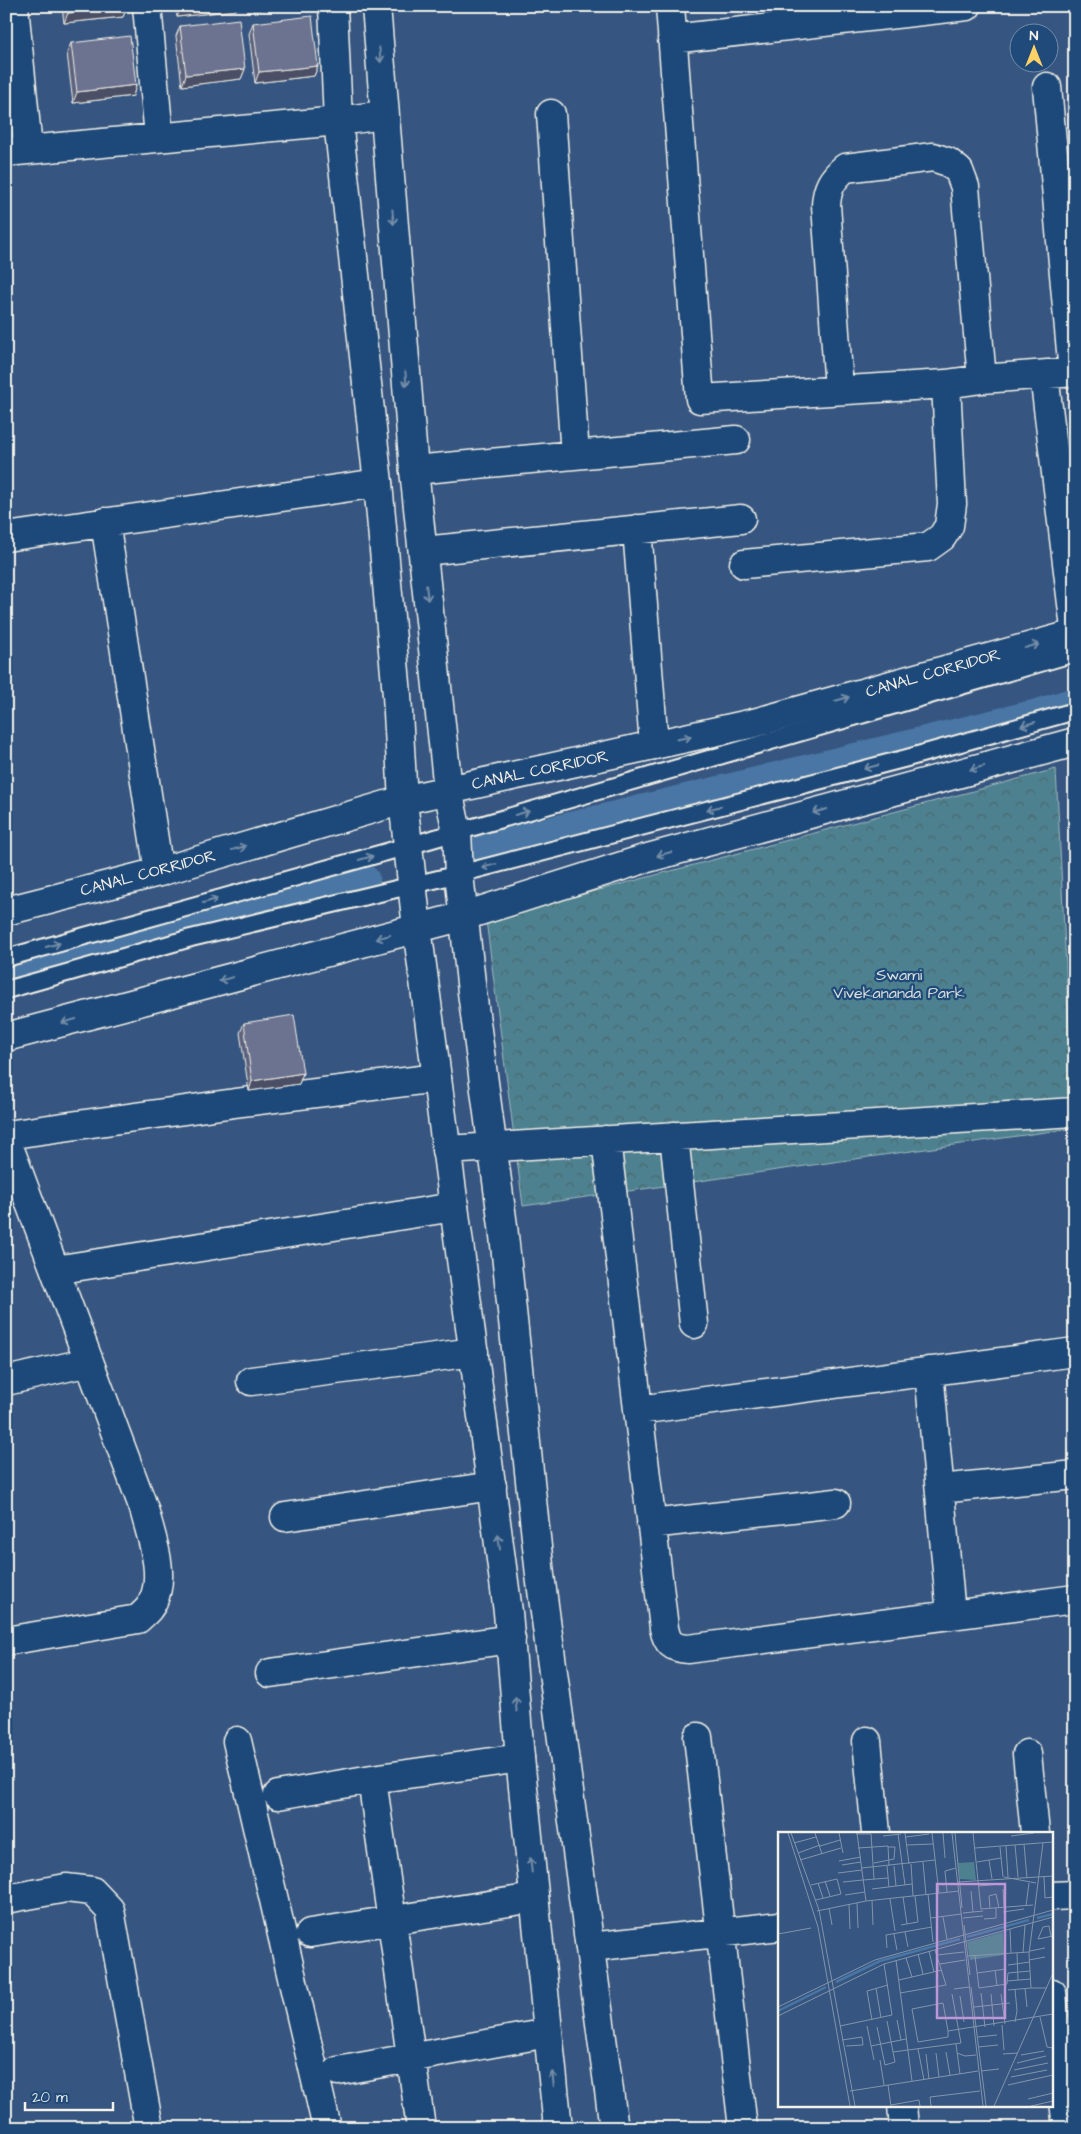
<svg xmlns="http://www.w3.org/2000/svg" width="1081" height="2134" font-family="'Architects Daughter',sans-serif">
  <defs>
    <pattern id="park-crowns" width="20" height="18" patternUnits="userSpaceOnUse" patternTransform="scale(1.25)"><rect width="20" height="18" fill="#4d818f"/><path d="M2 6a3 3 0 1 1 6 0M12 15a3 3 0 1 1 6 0" fill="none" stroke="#4b676e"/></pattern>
  </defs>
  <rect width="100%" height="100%" fill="#365681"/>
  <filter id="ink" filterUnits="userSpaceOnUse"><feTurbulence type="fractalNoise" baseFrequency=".02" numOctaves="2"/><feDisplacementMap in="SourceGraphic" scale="10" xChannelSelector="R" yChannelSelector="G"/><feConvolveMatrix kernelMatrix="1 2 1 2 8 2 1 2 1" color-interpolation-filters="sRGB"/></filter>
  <g filter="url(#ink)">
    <!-- park -->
    <path fill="url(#park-crowns)" stroke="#a0b9bc" d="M 1056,769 L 1074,1128 L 523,1206 L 486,920 Z"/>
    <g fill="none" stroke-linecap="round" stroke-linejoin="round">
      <!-- canal -->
      <path stroke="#4976a4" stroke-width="30" d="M 483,848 L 1037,714 L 1075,702
        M 6,978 L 365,880"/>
      <!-- lane casing -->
      <g stroke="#f4f1e8" stroke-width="20">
        <path id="lane" d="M 6,958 L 408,846 L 1075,653
          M 6,990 L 191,938 L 459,874 L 907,758 L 1075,711"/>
      </g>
      <!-- street casing -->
      <g stroke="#f4f1e8" stroke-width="31">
        <path id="street" d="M 14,6 L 28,149
          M 147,6 L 159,137
          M 670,6 L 700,399 L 946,384 L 982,379 L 1075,372
          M 672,39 L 967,6
          M 1047,87 L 1073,373
          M 551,114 L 575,455
          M 6,152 L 338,121 L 384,115
          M 1044,375 L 1075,628
          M 839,389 L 826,205 C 827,188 832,179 845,168 L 933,157 L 948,162 L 959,171 L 965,187 L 982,379
          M 414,470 L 736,440
          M 105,522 L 159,872
          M 637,529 L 654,745
          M 6,537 L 378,483
          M 423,551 L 741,519
          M 744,564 L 928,547 L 942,537 L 949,526 L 952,504 L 946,384
          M 6,1135 L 235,1103 L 437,1078
          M 674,1136 L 694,1324
          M 6,1139 L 144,1509 C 151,1537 166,1573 153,1601 C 151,1608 143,1614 138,1619 L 6,1641
          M 606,1140 L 664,1628 C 667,1643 672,1648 688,1649 L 1075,1599
          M 446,1150 L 1075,1112
          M 55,1270 L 454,1207
          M 929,1371 L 951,1615
          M 6,1381 L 89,1362
          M 251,1381 L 474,1352
          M 638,1410 L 1075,1352
          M 940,1489 L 1075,1475
          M 285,1517 L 492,1486
          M 651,1524 L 836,1503
          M 270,1673 L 511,1639
          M 698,1737 L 743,2128
          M 237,1741 L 327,2128
          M 867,1741 L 876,1833
          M 1027,1754 L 1035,1833
          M 372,1779 L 421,2128
          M 278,1795 L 372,1779 L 520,1758
          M 1052,1896 L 1075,1895
          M 6,1899 L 66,1888 L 92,1891 L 110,1910 L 149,2128
          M 310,1933 L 534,1898
          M 590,1947 L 780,1926
          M 1052,1993 L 1067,2128
          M 338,2071 L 548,2033
          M 902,2105 L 904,2128"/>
      </g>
      <!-- secondary casing -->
      <g stroke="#f4f1e8" stroke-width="31">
        <path id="secondary" d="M 333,6 L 338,121 L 378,483 L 397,695 L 403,800 L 417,928 L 508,1612 L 520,1758 L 558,2128
          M 376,6 L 414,470 L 448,790 L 457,832 L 459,874 L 472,992 L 503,1226 L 540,1575 L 614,2128
          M 6,911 L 159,872 L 403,800 L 754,723 L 1075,634
          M 6,1037 L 464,916 L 644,859 L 1075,742"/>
      </g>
      <!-- lane -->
      <use href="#lane" stroke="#1f4a7a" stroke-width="16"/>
      <!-- street -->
      <use href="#street" stroke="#1f4a7a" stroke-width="28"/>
      <!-- secondary -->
      <use href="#secondary" stroke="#1f4a7a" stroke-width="28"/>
    </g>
    <!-- wall -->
    <path fill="#5d637d" stroke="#f4f1e8" d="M 62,6 L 127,6 L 123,17 L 64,23 Z
      M 176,6 L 238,6 L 236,10 L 177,17 Z
      M 253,23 L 318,66 L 314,76 L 255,83 L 249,34 Z
      M 180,26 L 245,69 L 241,79 L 182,86 L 176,36 Z
      M 71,43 L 136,85 L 133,96 L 73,103 L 67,53 Z
      M 244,1023 L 303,1073 L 299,1084 L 249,1091 L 240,1033 Z"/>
    <!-- shaded-wall -->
    <path fill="#4c5066" stroke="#f4f1e8" d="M 127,6 L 123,17 L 64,23 L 68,13 Z
      M 185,6 L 238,6 L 236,10 L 177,17 L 181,7 Z
      M 255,6 L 293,6 L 253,11 Z
      M 318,66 L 314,76 L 255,83 L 259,72 Z
      M 245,69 L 241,79 L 182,86 L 186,75 Z
      M 136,85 L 133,96 L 73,103 L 77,92 Z
      M 303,1073 L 299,1084 L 249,1091 L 252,1081 Z"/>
    <!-- building -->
    <path fill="#6c7391" stroke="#f4f1e8" d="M 67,6 L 127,6 L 68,13 Z
      M 312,16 L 318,66 L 259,72 L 253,23 Z
      M 239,19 L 245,69 L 186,75 L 180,26 Z
      M 130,36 L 136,85 L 77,92 L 71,43 Z
      M 294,1015 L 303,1073 L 252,1081 L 244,1023 Z"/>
    <!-- one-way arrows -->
    <defs><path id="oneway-shaft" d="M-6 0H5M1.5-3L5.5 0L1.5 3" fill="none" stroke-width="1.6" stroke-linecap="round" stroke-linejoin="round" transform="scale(1.25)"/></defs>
    <g stroke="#748da6">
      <use href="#oneway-shaft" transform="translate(380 55) rotate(85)"/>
      <use href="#oneway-shaft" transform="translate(393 217) rotate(85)"/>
      <use href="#oneway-shaft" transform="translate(406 379) rotate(85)"/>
      <use href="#oneway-shaft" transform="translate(427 593) rotate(84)"/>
      <use href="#oneway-shaft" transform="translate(1032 646) rotate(-16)"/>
      <use href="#oneway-shaft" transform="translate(842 699) rotate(-16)"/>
      <use href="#oneway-shaft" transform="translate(1028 724) rotate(164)"/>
      <use href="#oneway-shaft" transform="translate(684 738) rotate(-12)"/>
      <use href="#oneway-shaft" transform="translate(871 767) rotate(165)"/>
      <use href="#oneway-shaft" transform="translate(977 768) rotate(165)"/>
      <use href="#oneway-shaft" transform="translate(714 808) rotate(165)"/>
      <use href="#oneway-shaft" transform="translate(820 811) rotate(165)"/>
      <use href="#oneway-shaft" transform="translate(522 813) rotate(-16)"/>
      <use href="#oneway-shaft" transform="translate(239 848) rotate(-16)"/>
      <use href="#oneway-shaft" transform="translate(664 854) rotate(165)"/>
      <use href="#oneway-shaft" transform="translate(366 858) rotate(-16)"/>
      <use href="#oneway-shaft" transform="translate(489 866) rotate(165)"/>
      <use href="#oneway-shaft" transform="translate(210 901) rotate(-16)"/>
      <use href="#oneway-shaft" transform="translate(383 937) rotate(165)"/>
      <use href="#oneway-shaft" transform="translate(53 945) rotate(-16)"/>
      <use href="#oneway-shaft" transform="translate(226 979) rotate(165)"/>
      <use href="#oneway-shaft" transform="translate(69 1021) rotate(165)"/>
      <use href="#oneway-shaft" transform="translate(499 1542) rotate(-98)"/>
      <use href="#oneway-shaft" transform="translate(516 1704) rotate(-94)"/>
      <use href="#oneway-shaft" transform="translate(531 1865) rotate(-96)"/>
      <use href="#oneway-shaft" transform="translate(553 2079) rotate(-96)"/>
    </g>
  </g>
  <g text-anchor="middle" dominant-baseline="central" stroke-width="4.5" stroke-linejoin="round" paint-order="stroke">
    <!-- street labels -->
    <g font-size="16" fill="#f4f1e8" stroke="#1f4a7a">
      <text transform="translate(933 673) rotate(-16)">CANAL CORRIDOR</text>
      <text transform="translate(540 770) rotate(-12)">CANAL CORRIDOR</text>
      <text transform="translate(148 873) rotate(-15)">CANAL CORRIDOR</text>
    </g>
    <!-- park labels -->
    <g font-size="16" fill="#dbe0db" stroke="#1f4a7a">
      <text x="899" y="975">Swami<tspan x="899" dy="18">Vivekananda Park</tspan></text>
    </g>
  </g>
  <!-- overview -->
  <g transform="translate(778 1832)">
    <rect width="275" height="275" fill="#365681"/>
    <path d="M 196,30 L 198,48 L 182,47 L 180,31 ZM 225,100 L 226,123 L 192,128 L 189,110 Z" fill="#4d818f"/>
    <path fill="none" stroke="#4976a4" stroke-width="2.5" d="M 259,86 L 275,82M 189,105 L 251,88M 58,150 L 102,129 L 182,107M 0,179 L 48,155"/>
    <path fill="none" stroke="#8294aa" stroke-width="1" d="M 10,1 L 40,95 L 72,274M 13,1 L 41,78 L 77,274M 37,1 L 44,22M 61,1 L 65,21M 79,1 L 88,69M 127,1 L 131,32M 154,1 L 161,61M 165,1 L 167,26M 174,1 L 205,274M 177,1 L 184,76M 195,1 L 203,77 L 255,73M 78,2 L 93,2 L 96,47M 120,2 L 127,53M 105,4 L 123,2M 233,4 L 256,1M 128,5 L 151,2M 16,11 L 38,5M 265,11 L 251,122 L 253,156 L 269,156M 246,12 L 249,46M 129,13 L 155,12M 237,13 L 240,45M 42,14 L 62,8M 228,14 L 230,45M 222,15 L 225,45M 80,16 L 110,14 L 111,34M 197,16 L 275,10M 20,21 L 42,13M 22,28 L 63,16M 211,28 L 214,47M 61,29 L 83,25M 145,30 L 148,63M 199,30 L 223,26M 96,31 L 116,27 L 117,15 L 110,15M 133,32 L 135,64M 64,33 L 83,30M 109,34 L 111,55M 116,34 L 118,54M 84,36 L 157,28M 60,41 L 84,38M 226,45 L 258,51M 266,45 L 267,66 L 275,65M 85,48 L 110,46M 47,49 L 52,64M 65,50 L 85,48M 180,50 L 275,44M 40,51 L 45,66M 33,53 L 59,47 L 63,62 L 38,68M 201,54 L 222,52M 94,57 L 134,52M 225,57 L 226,75M 193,59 L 195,80M 169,60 L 167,39 L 178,36M 150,62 L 155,110M 67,63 L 87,60M 125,65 L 129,92M 112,67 L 117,99M 94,68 L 95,93M 79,71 L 80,96M 71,72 L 72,97M 248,74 L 251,51M 51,76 L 54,93M 212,76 L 211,64 L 218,62 L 221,76M 39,79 L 88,69 L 181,59M 225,80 L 246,77M 185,81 L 205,79M 165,85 L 169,107M 153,86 L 183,82M 185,86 L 205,84M 206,87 L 218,86 L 218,76M 123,93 L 140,90 L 137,64M 186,93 L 192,143M 232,97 L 233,121M 127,100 L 130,115M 0,102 L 33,96M 116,102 L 119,118M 260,107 L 265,95 L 271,94 L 273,104M 260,107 L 275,104M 109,116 L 108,103 L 154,95M 151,119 L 156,140M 252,119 L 267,116M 239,121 L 240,148M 245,121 L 247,93M 140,122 L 145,142M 159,123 L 186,120M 189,124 L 251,120M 197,124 L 201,156 L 229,152 L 230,141 L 252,139M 128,126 L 134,145M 118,128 L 134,249M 251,128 L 267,125M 162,132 L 187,128M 230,133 L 252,130M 217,138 L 219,154M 199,141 L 228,137M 121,148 L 164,138M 229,149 L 253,147M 193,155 L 208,274M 98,156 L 103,186M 247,156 L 249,175M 176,157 L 191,155M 230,158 L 253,156M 122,161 L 168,153 L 157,118M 203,161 L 207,195M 213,162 L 216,194M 223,162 L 227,192M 182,164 L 186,190M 0,175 L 97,128 L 275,78M 196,175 L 232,171M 0,184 L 106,132 L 275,85M 262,185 L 269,215 L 275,216M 94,188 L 89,159 L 110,153M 119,188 L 123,208M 237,190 L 239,179 L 237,157M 224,193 L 226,218M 62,194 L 114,183 L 106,132M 89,194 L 96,228M 99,195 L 107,233 L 117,230 L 109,189M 170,199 L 170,205 L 140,210 L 134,177 L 165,171 L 170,199 L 275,182M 200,205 L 219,203M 64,208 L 84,205 L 85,213 L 68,214M 178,212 L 182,242M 93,214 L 128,207M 200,215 L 220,213M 140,217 L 146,248M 115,220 L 183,211 L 174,162M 168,220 L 172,243M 158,221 L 161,245M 179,221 L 187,224 L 198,223M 148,222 L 151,247M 225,222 L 240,221M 243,223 L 266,219M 102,228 L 106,253M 239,231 L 268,224M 236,238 L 270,231M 203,239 L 221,237M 233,245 L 269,238M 110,253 L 113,274M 230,253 L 275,243M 72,259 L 200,239M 250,267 L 275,261M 113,273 L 141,268 L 142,274M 153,274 L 152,265 L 202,259M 216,274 L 275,141M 253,274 L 275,269"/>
    <path fill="#be98d6" fill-opacity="0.15" stroke="#be98d6" stroke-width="2.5" d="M 159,52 L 227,52 L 227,186 L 159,186 Z"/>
    <rect width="275" height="275" fill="none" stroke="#f4f1e8" stroke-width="2.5"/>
  </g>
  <!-- margin -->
  <rect width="1081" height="2134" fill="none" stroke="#1f4a7a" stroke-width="25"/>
  <rect x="12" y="12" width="1056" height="2109" fill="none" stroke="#f4f1e8" stroke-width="2" filter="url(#ink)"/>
  <!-- north arrow -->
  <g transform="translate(1034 48)"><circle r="24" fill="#1f4a7a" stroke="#748da6"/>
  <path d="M0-4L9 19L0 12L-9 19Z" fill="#ffd166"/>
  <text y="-8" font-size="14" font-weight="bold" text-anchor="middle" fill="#f4f1e8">N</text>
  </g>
  <!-- scale -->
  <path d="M25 2102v8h88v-8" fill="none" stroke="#f4f1e8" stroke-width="2.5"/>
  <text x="32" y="2102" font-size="15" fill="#f4f1e8" stroke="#1f4a7a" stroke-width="4" paint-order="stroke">20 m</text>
</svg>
